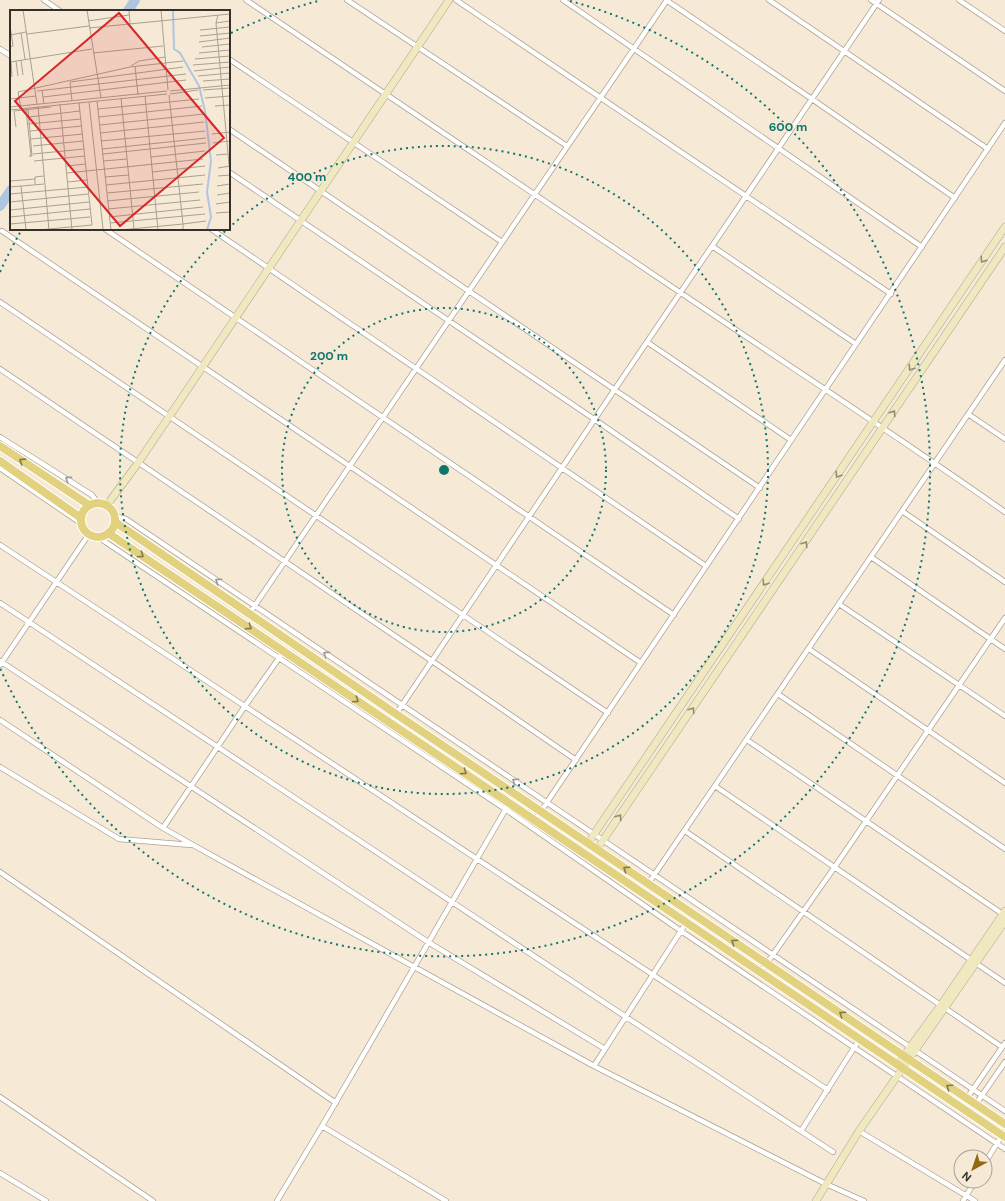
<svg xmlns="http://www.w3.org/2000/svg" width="1005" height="1201" font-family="'DM Sans',sans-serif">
  <rect width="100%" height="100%" fill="#f6ead7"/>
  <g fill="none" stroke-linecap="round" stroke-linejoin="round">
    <!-- river -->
    <path stroke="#afc6e1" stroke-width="10" d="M 128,11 L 135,0
      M 0,206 L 11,190"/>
    <!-- street casing -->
    <g stroke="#afa392" stroke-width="6">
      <path id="street" d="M 44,0 L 60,11
        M 246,0 C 391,97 536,196 681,293 C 789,366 899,437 1005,512
        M 347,0 L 567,146
        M 456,0 L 891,294
        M 563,0 L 922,247
        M 666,0 L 812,99 L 955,198
        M 769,0 L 988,149
        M 871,0 L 1005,91
        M 959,0 L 1005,31
        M 0,49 L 11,56
        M 229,59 L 502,242
        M 229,129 L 760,488
        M 229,172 L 594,419 L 739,519
        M 105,229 L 674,615
        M 211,229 L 706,566
        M 2,231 L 641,663
        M 712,246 L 856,344
        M 0,302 L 608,713
        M 647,342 L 791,440
        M 0,369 L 432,661 L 576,760
        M 968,414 L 1005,439
        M 0,437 L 92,495 L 98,503
        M 0,468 L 82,524
        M 902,511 L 1005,582
        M 114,516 L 126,519 L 1005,1111
        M 99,536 L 104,541 L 505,809 L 681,931 L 1005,1149
        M 0,545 L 828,1090
        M 871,557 L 1005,649
        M 0,603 L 626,1017 L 833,1152
        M 839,604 L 1005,716
        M 249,614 L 667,0
        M 809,649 L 1005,783
        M 0,661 L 428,942 L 605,1049 L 686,923
        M 0,665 L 89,534
        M 778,694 L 1005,849
        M 0,720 L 163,828 L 193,845 L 594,1066 L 826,1184 L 864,1201
        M 390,723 L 615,389 L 879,0
        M 747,740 L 1004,915
        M 0,767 L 119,839 L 191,845
        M 715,786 L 1005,983
        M 535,820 L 1005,123
        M 163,828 L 245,706 L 284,651
        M 685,831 L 1002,1047
        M 0,872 L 336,1103
        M 648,884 L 1005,360
        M 760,973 L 834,868 L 1005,618
        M 594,1066 L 605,1049
        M 0,1097 L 153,1201
        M 967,1098 L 1005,1043
        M 976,1104 L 1005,1062
        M 322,1126 L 446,1201
        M 801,1131 L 859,1040
        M 859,1131 L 975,1201
        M 985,1163 L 1002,1135
        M 0,1173 L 46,1201
        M 277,1201 L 322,1126 L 507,807
        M 963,1201 L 975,1181"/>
    </g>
    <!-- secondary casing -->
    <g stroke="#afa392" stroke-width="8">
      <path id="secondary" d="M 107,505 L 138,463 L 449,0
        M 588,843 L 1005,227
        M 597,849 L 1005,247
        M 897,1065 L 941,1005 L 1005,911
        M 816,1201 L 859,1131 L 1005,921"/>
    </g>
    <!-- primary casing -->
    <g stroke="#fff" stroke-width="10">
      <path id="primary" d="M 0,446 L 89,505
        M 0,461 L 81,518
        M81 520a17 17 0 1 1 34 0a17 17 0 1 1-34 0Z
        M 115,522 L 396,714 L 1005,1124
        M 108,533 L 1005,1137"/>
    </g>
    <!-- street -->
    <use href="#street" stroke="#fff" stroke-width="4.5"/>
    <!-- secondary -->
    <use href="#secondary" stroke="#f0e8bf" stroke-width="7"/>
    <!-- primary -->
    <use href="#primary" stroke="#e2d17f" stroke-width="8"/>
  </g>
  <!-- one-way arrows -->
  <defs><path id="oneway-chevron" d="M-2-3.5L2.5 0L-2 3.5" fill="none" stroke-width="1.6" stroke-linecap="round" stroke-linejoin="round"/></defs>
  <g stroke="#928c74">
    <use href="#oneway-chevron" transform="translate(983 260) rotate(124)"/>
    <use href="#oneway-chevron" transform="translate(911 368) rotate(124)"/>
    <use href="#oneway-chevron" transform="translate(893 413) rotate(-56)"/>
    <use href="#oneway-chevron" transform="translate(838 475) rotate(124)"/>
    <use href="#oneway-chevron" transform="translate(805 544) rotate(-56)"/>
    <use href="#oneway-chevron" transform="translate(765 583) rotate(124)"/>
    <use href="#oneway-chevron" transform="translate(692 710) rotate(-56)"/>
    <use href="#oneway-chevron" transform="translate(619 817) rotate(-56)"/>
  </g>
  <g stroke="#837850">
    <use href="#oneway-chevron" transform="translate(22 461) rotate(-147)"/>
    <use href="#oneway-chevron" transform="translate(141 555) rotate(34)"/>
    <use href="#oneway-chevron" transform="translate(249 627) rotate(34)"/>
    <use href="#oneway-chevron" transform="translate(356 700) rotate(34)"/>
    <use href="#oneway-chevron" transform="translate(464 772) rotate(34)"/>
    <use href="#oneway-chevron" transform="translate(626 869) rotate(-146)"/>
    <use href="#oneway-chevron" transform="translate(734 942) rotate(-146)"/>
    <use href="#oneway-chevron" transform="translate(842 1014) rotate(-146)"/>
    <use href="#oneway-chevron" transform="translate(949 1087) rotate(-146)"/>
  </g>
  <g stroke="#9a9894">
    <use href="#oneway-chevron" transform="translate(68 479) rotate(-146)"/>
    <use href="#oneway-chevron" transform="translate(218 581) rotate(-146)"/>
    <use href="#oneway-chevron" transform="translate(326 654) rotate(-146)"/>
    <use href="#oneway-chevron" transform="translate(515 781) rotate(-146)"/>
  </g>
  <!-- distance rings -->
  <g fill="none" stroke="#0f766e" stroke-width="2" stroke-dasharray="2 4">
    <circle cx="444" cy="470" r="162"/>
    <circle cx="444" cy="470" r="324"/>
    <path d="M0 272A486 486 0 0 1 21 231M231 33A486 486 0 0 1 318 1M570 1A486 486 0 1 1 0 668"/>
  </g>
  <!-- overview -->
  <g transform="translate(10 10)">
    <rect width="220" height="220" fill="#f6ead7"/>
    <path fill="none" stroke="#afc6e1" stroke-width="2" d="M 163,0 L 164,39 L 170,43 L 189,76 L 195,101 L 201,151 L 197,182 L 201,207 L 197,220"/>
    <path fill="none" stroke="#a9a091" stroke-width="1" d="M 13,0 L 27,94M 77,0 L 91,88M 119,0 L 120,14M 151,0 L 158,80M 208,5 L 206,13 L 220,165M 78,11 L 119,5M 206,13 L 220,11M 0,15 L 3,36 L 0,37M 79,18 L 220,4M 190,20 L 220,17M 11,23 L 15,49M 17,24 L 79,16M 0,25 L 16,22M 190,26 L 220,23M 189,32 L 220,28M 192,37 L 220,34M 83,43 L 153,36M 189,43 L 220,40M 185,49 L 220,46M 11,50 L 13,65M 6,51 L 8,66M 0,52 L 82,39M 1,52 L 2,67M 183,55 L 220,52M 121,56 L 129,51 L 155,47M 125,56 L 128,85M 184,61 L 220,57M 188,66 L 220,63M 193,71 L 220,69M 32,80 L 34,94M 193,80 L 220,78M 27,81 L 176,64M 160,81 L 220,75M 160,84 L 188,80M 135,86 L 148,220M 33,87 L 176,70M 111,88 L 124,219M 195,88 L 220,86M 0,89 L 26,86M 62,91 L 60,72 L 173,57M 87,91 L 101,220M 79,92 L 93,219M 50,94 L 62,220M 28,96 L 39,220M 205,96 L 220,95M 0,97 L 157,81M 11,98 L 8,82 L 120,57 L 173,51M 18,99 L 22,146 L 19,146M 88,99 L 189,89M 0,100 L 157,84M 16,100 L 21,146M 19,107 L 70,101M 89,107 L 192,96M 18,114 L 71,109M 90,115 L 194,104M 6,117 L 4,101 L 41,97M 20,121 L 72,116M 90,123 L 194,112M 202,124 L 220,122M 21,129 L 73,124M 91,131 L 195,121M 203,133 L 220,131M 23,136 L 73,131M 92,139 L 196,128M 23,144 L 74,139M 93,144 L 196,133M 206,145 L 218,144M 141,147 L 195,141M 24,151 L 75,146M 93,151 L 117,149M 56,156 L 76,154M 208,158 L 220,156M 142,162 L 195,156M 57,163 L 193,149M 208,166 L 220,165M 95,167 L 119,165M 0,171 L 25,169M 58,172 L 77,170M 25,174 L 25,167 L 34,166M 96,175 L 195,165M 11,176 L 16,220M 207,176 L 220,174M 0,177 L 34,174M 97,183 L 193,174M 0,184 L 78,177M 207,185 L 220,183M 97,191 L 189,182M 0,192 L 78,184M 206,194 L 220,192M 98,199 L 190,190M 0,200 L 79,192M 206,203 L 220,202M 0,207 L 80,199M 99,207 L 193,197M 100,213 L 195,204M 0,214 L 80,207M 28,220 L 82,215 L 69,93M 110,220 L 173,214 L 159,85M 173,220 L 173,214 L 196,211"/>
    <path fill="#d62828" fill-opacity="0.15" stroke="#d62828" stroke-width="2" d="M 109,3 L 214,128 L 110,216 L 5,91 Z"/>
    <rect width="220" height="220" fill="none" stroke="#353029" stroke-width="2"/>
  </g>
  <circle cx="444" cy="470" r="6" fill="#0f766e" stroke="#f6ead7" stroke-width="2"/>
  <g font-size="12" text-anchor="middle" font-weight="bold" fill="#0f766e" stroke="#f6ead7" stroke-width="3" stroke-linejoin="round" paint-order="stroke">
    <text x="788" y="131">600 m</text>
    <text x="307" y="181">400 m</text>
    <text x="329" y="360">200 m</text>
  </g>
  <!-- north arrow -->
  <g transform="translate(973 1169) rotate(220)"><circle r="19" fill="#f6ead7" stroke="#a9a091"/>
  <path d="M0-3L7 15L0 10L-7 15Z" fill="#8f6a0e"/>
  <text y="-6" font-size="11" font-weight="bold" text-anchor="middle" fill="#353029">N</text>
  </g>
</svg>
